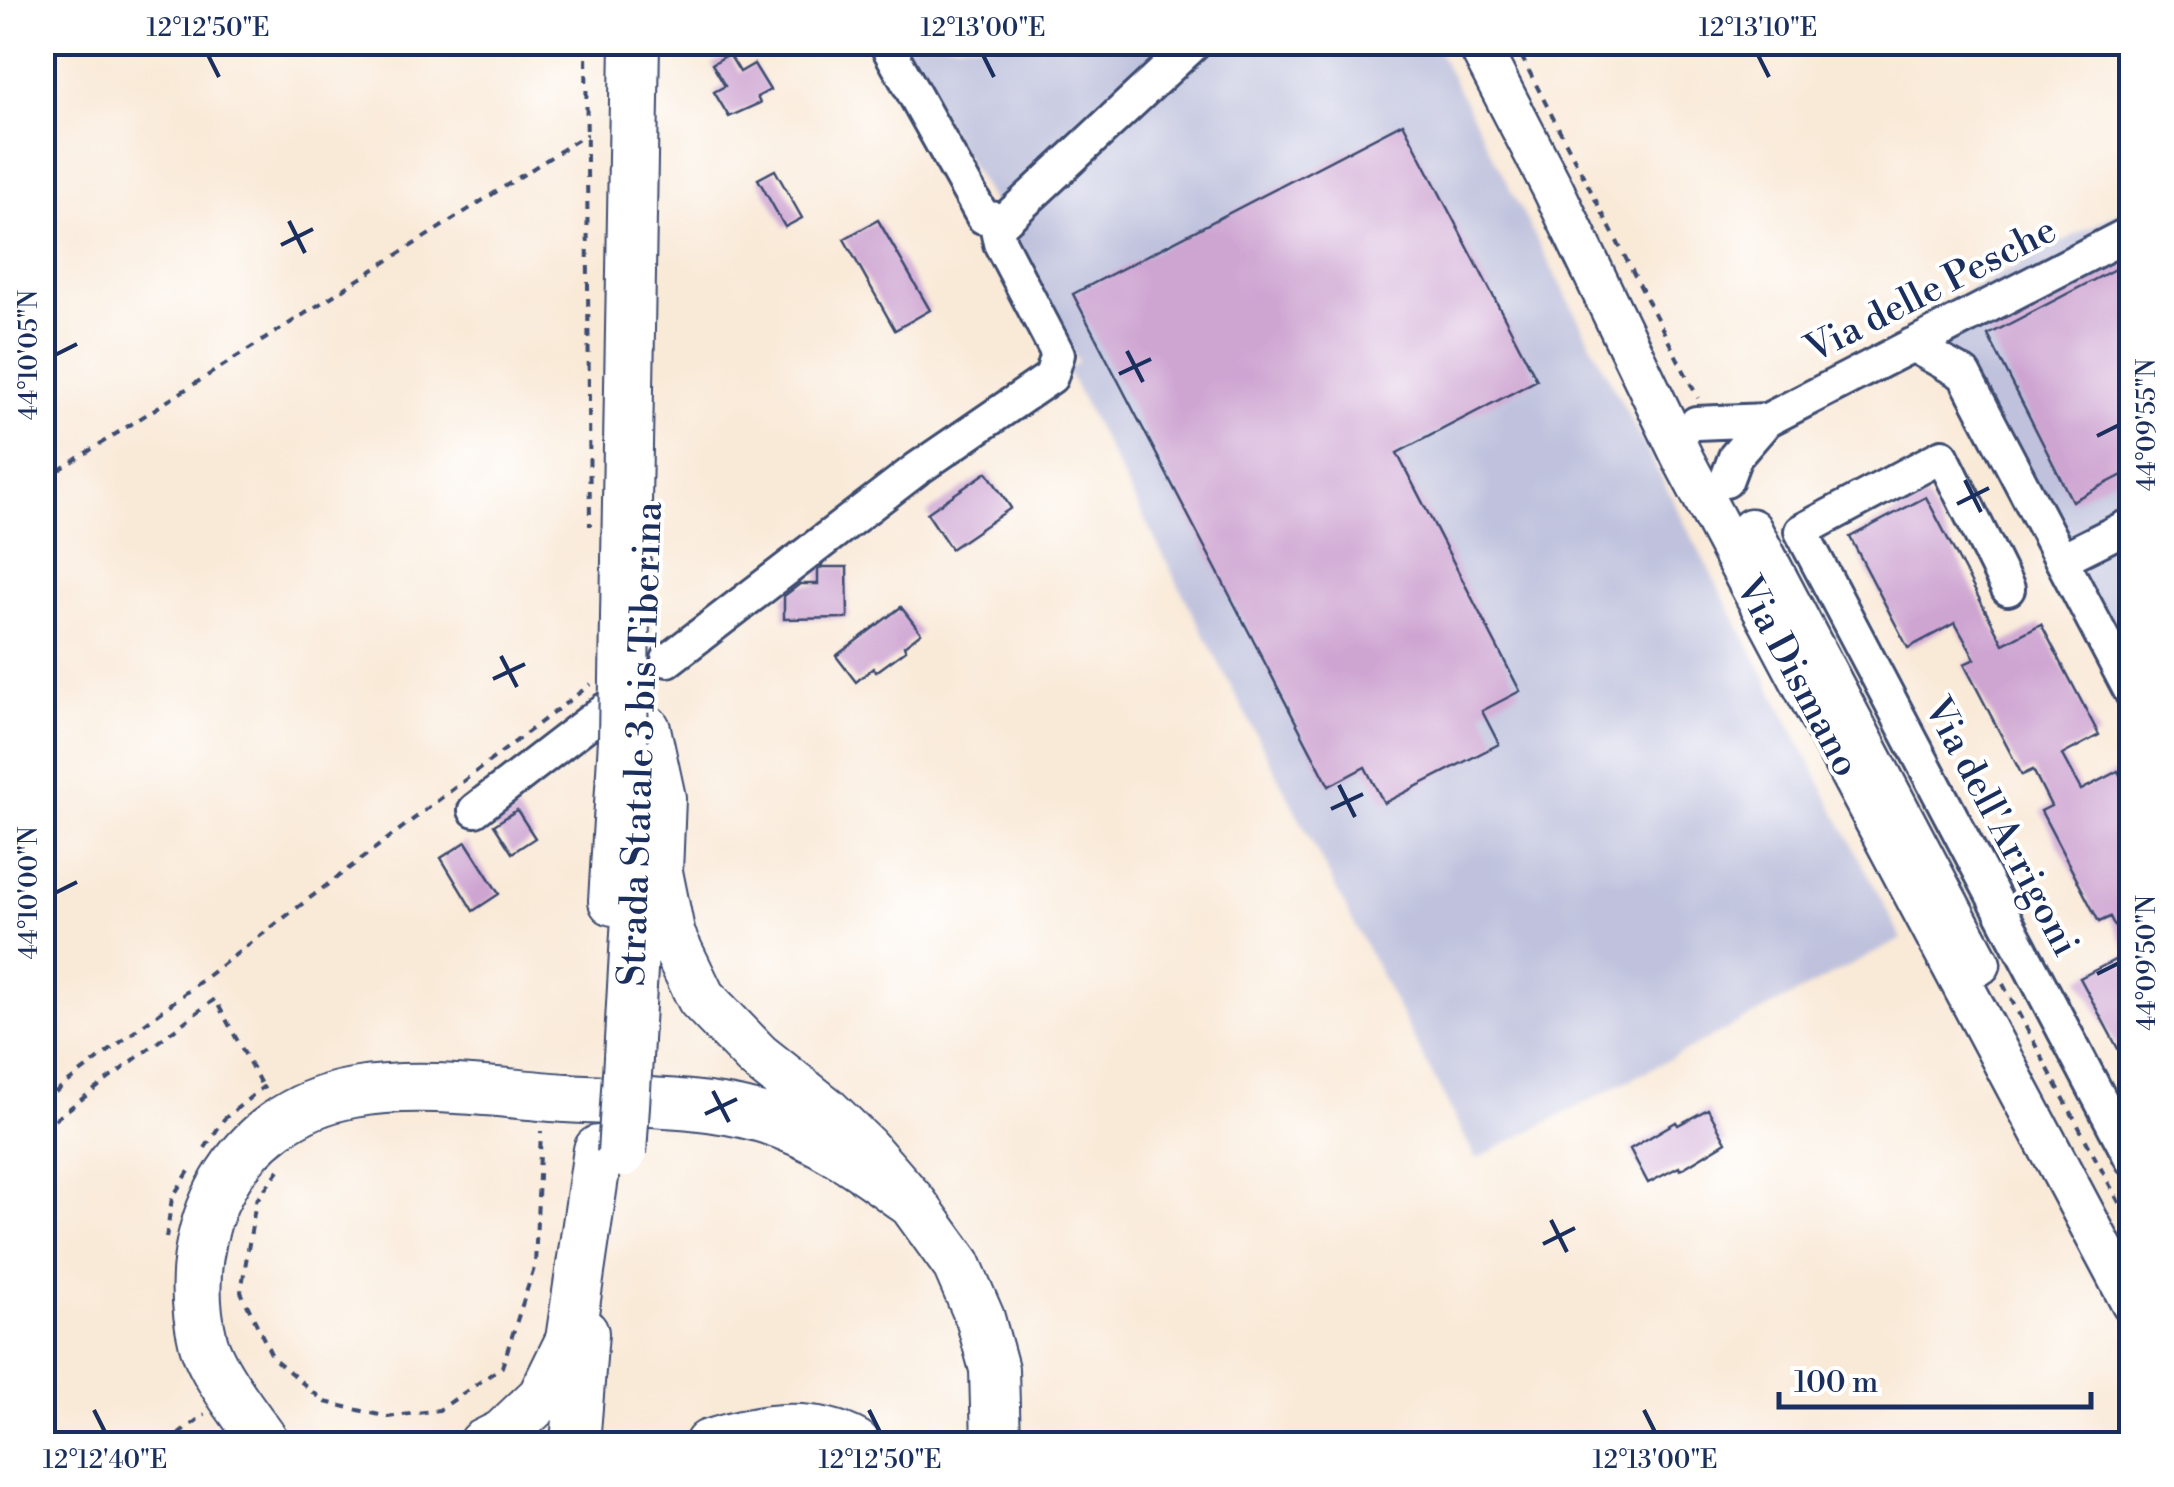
<svg xmlns="http://www.w3.org/2000/svg" width="2174" height="1487" font-family="'Libre Bodoni',serif">
  <rect width="100%" height="100%" fill="#fff"/>
  <filter id="ink" filterUnits="userSpaceOnUse"><feTurbulence type="fractalNoise" baseFrequency=".01" numOctaves="2"/><feDisplacementMap in="SourceGraphic" scale="20" xChannelSelector="R" yChannelSelector="G"/><feConvolveMatrix kernelMatrix="1 2 1 2 8 2 1 2 1" color-interpolation-filters="sRGB"/></filter>
  <filter id="wash" filterUnits="userSpaceOnUse"><feTurbulence type="fractalNoise" baseFrequency=".0048" numOctaves="4" result="noise"/><feDisplacementMap in="SourceGraphic" scale="40" xChannelSelector="R" yChannelSelector="G"/><feGaussianBlur stdDeviation="2.25" result="paint"/><feColorMatrix in="noise" values="0 0 0 0 0 0 0 0 0 0 0 0 0 0 0 0 0 1.4 0 .05"/><feComposite in="paint" operator="in"/></filter>
  <g filter="url(#wash)">
    <rect width="100%" height="100%" fill="#f9e9d7"/>
    <!-- industrial -->
    <path fill="#c0c2dd" d="M 897,43 L 1434,43 L 1902,939 L 1476,1159 L 1067,370 L 1078,362 L 1009,229 Z
      M 2131,206 L 2131,704 L 1926,313 Z"/>
    <g id="blocks">
      <!-- building -->
      <path fill="#cea4d1" d="M 729,54 L 740,72 L 754,64 L 770,90 L 757,97 L 760,103 L 729,117 L 714,92 L 725,86 L 712,64 Z
        M 1403,123 L 1537,380 L 1397,453 L 1520,691 L 1482,711 L 1499,744 L 1384,803 L 1365,767 L 1329,786 L 1073,294 Z
        M 775,170 L 802,218 L 785,227 L 758,179 Z
        M 878,220 L 930,310 L 895,330 L 844,239 Z
        M 2132,260 L 2132,470 L 2072,501 L 1988,335 Z
        M 987,472 L 1011,508 L 951,549 L 927,513 Z
        M 1926,497 L 2003,644 L 2041,624 L 2099,735 L 2062,755 L 2081,790 L 2118,771 L 2132,798 L 2132,1075 L 2080,978 L 2128,953 L 2110,917 L 2099,922 L 2041,811 L 2051,806 L 2033,770 L 2022,775 L 1964,664 L 1975,659 L 1955,623 L 1908,648 L 1850,537 Z
        M 822,567 L 847,567 L 848,618 L 784,619 L 784,596 L 800,584 L 818,584 L 818,570 Z
        M 901,607 L 921,633 L 904,646 L 906,650 L 876,672 L 873,668 L 856,682 L 836,656 Z
        M 517,810 L 535,838 L 512,853 L 494,825 Z
        M 466,842 L 499,894 L 473,911 L 441,858 Z
        M 1708,1109 L 1726,1142 L 1680,1170 L 1679,1167 L 1648,1183 L 1630,1149 L 1676,1122 L 1678,1125 Z"/>
    </g>
  </g>
  <g filter="url(#ink)">
    <use href="#blocks" fill-opacity="0" stroke="#3c4b70" stroke-width="2.5"/>
    <g fill="none" stroke-linecap="round" stroke-linejoin="round">
      <!-- minor casing -->
      <g stroke="#3c4b70" stroke-width="38">
        <path id="minor" d="M 885,42 L 983,217 L 1005,220 L 1196,42
          M 1912,345 L 1964,374 L 2132,694
          M 1696,423 L 1767,420 L 2132,232
          M 1726,481 L 1735,457 L 1767,420
          M 2062,559 L 2132,524
          M 2008,589 L 1942,456 L 1801,531 L 2132,1160
          M 668,660 L 917,469 L 1051,377 L 1058,354 L 1000,243 L 995,219
          M 475,810 L 606,709"/>
      </g>
      <!-- major casing -->
      <g stroke="#3c4b70" stroke-width="45">
        <path id="major" d="M 1477,42 L 1553,189 L 1684,461 L 2132,1304
          M 1751,529 L 1980,964"/>
      </g>
      <!-- highway casing -->
      <g stroke="#3c4b70" stroke-width="52">
        <path id="highway" d="M 625,618 L 635,42
          M 646,729 L 661,798 L 658,872 L 671,936 L 701,998 L 757,1056 L 825,1110 L 865,1149 L 913,1204 L 957,1265 L 980,1318 L 994,1369 L 996,1444
          M 613,901 L 623,740
          M 628,1058 L 639,863
          M 266,1444 C 248,1418 211,1372 203,1341 C 176,1230 235,1114 353,1093 C 422,1081 496,1093 566,1098 C 630,1102 699,1100 762,1118 C 819,1135 866,1169 913,1204
          M 483,1444 L 503,1434 L 542,1397 L 570,1340 L 598,1150
          M 575,1444 L 584,1333
          M 709,1444 C 756,1429 810,1419 856,1444"/>
      </g>
      <!-- path -->
      <path stroke="#3c4b70" stroke-width="4" stroke-dasharray="8 8" stroke-linecap="butt" d="M 586,42 L 590,526
        M 1514,42 L 1698,398
        M 45,479 L 587,134
        M 2003,984 L 2132,1227
        M 42,1102 L 591,684
        M 42,1129 L 215,999 L 262,1086
        M 205,1148 L 224,1119 L 263,1087 L 266,1092
        M 279,1170 L 256,1201 L 241,1292 L 273,1358 L 325,1402 L 388,1417 L 439,1410 L 502,1367 L 535,1265 L 541,1131
        M 166,1238 L 172,1198 L 191,1168
        M 166,1444 L 205,1414"/>
      <!-- minor -->
      <use href="#minor" stroke="#fff" stroke-width="32"/>
      <!-- major -->
      <use href="#major" stroke="#fff" stroke-width="40"/>
      <!-- highway -->
      <use href="#highway" stroke="#fff" stroke-width="48"/>
      <!-- highway-bridge casing -->
      <g stroke="#3c4b70" stroke-width="52" stroke-linecap="butt">
        <path id="highway-bridge" d="M 623,740 L 625,618
          M 622,1153 L 628,1058"/>
      </g>
      <!-- highway-bridge -->
      <use href="#highway-bridge" stroke="#fff" stroke-width="48"/>
    </g>
  </g>
  <!-- ticks -->
  <path fill="none" stroke="#1b2f5e" stroke-width="4" d="M 208,55 L 219,77M 983,55 L 994,77M 1758,55 L 1769,77M 289,221 L 305,253M 281,245 L 313,229M 1127,351 L 1143,382M 55,355 L 77,344M 1119,374 L 1151,359M 2097,436 L 2119,425M 1965,480 L 1981,512M 1957,504 L 1989,488M 501,656 L 517,687M 493,679 L 525,664M 1339,785 L 1355,817M 1331,809 L 1363,794M 55,893 L 77,882M 2097,974 L 2119,963M 713,1091 L 729,1122M 705,1114 L 737,1099M 1551,1220 L 1567,1252M 1543,1244 L 1575,1228M 94,1410 L 105,1432M 869,1410 L 880,1432M 1644,1410 L 1655,1432"/>
  <g text-anchor="middle" dominant-baseline="central" stroke-width="8" stroke-linejoin="round" paint-order="stroke">
    <!-- street labels -->
    <g font-size="38" fill="#1b2f5e" stroke="#fff">
      <text transform="translate(1931 290) rotate(-27)">Via delle Pesche</text>
      <text transform="translate(1797 677) rotate(62)">Via Dismano</text>
      <text transform="translate(641 744) rotate(-88)">Strada Statale 3 bis Tiberina</text>
      <text transform="translate(2001 827) rotate(62)">Via dell'Arrigoni</text>
    </g>
  </g>
  <!-- margin -->
  <rect width="2174" height="1487" fill="none" stroke="#fff" stroke-width="110"/>
  <!-- scale -->
  <path d="M1779 1392v15h312v-15" fill="none" stroke="#1b2f5e" stroke-width="5"/>
  <text x="1794" y="1392" font-size="30" fill="#1b2f5e" stroke="#ffffff" stroke-width="8" paint-order="stroke">100 m</text>
  <rect x="55" y="55" width="2064" height="1377" fill="none" stroke="#1b2f5e" stroke-width="4"/>
  <g font-size="25" text-anchor="middle" fill="#1b2f5e">
    <text x="208" y="36">12°12'50"E</text>
    <text x="983" y="36">12°13'00"E</text>
    <text x="1758" y="36">12°13'10"E</text>
    <text transform="translate(28 355) rotate(-90)" y="9">44°10'05"N</text>
    <text transform="translate(2146 425) rotate(-90)" y="9">44°09'55"N</text>
    <text transform="translate(28 893) rotate(-90)" y="9">44°10'00"N</text>
    <text transform="translate(2146 963) rotate(-90)" y="9">44°09'50"N</text>
    <text x="105" y="1468">12°12'40"E</text>
    <text x="880" y="1468">12°12'50"E</text>
    <text x="1655" y="1468">12°13'00"E</text>
  </g>
</svg>
